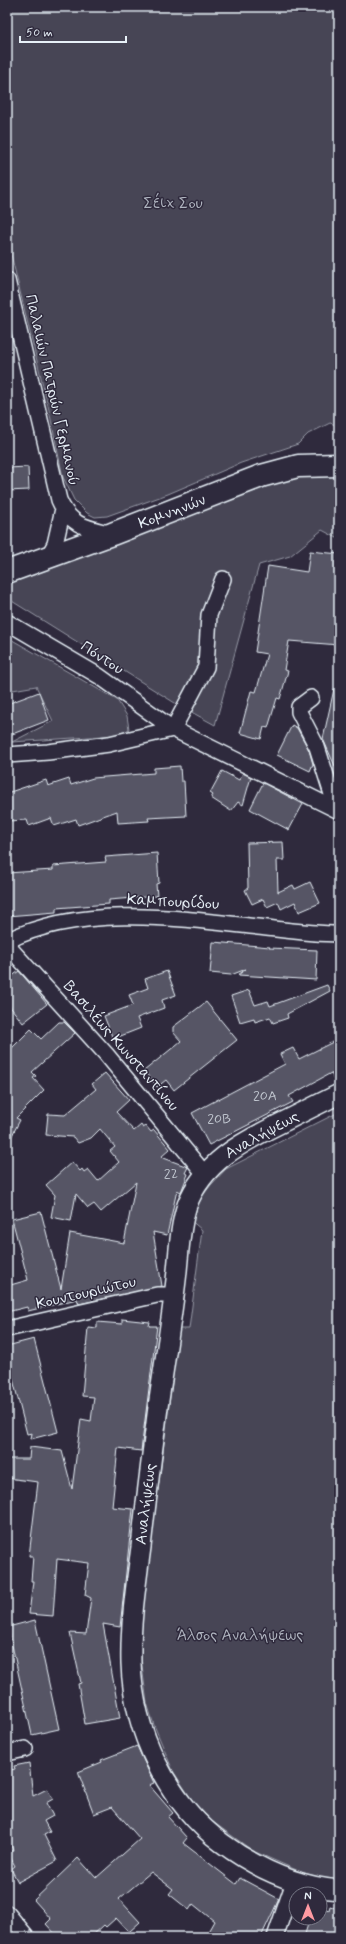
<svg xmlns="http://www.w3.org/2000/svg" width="346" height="1944" font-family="Mynerve,sans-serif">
  <rect width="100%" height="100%" fill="#2f2a3d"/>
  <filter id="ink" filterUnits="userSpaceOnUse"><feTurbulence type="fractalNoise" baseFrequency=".025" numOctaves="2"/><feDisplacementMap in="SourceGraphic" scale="8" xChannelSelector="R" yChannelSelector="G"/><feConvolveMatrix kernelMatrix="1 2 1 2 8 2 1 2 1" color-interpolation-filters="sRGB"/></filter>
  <g filter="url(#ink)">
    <!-- green -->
    <path fill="#464455" stroke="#979aa6" d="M 7,7 L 339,7 L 339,426 L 330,423 L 308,434 L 298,444 L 241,463 L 168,494 L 107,516 L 95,517 L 87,513 L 74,500 L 63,477 L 49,410 L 7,238 Z
      M 339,473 L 339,539 L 322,530 L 290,556 L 259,565 L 215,725 L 175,703 L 7,598 L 7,581 L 286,478 Z
      M 7,637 L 117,700 L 127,716 L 129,729 L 120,735 L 12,742 L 53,721 L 36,686 L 7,691 Z
      M 339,1112 L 339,1880 L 322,1878 L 301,1872 L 253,1851 L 213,1822 L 194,1803 L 173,1771 L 154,1725 L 147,1703 L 141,1658 L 142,1612 L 179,1329 L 189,1329 L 202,1230 L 189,1219 L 190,1212 L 211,1185 L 226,1169 Z"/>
    <!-- building -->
    <path fill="#575565" stroke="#e8f1f8" d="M 28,467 L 29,490 L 7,491 L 7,468 Z
      M 310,551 L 339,554 L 339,645 L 289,641 L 284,670 L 288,671 L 280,699 L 277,698 L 268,728 L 264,727 L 261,739 L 240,733 L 251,691 L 256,692 L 267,654 L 255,652 L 268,566 L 307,572 Z
      M 334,689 L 339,690 L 339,775 L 323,739 Z
      M 39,692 L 49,720 L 7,736 L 7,704 Z
      M 292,725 L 297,728 L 309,750 L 313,764 L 310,771 L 277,755 Z
      M 180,766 L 181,781 L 184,781 L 186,816 L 148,818 L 149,821 L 118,823 L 117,811 L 78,825 L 76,819 L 54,826 L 51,818 L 29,826 L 27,820 L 7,821 L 7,793 L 46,780 L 48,786 L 69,779 L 71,785 L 93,778 L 154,773 L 154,768 Z
      M 222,771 L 239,780 L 243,773 L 251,777 L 243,805 L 238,802 L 231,811 L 211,798 L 213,795 L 210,793 Z
      M 263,783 L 303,804 L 289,830 L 250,809 Z
      M 283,842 L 284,860 L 277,860 L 278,892 L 293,885 L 295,889 L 310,882 L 320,903 L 299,912 L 295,902 L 281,909 L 278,902 L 267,907 L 263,899 L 252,904 L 245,890 L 248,888 L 247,843 Z
      M 157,853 L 159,883 L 156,884 L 157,896 L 109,900 L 109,904 L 56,908 L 56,912 L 7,916 L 7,873 L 53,870 L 53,866 L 106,862 L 105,857 Z
      M 213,942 L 270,947 L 269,948 L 317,950 L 316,980 L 238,975 L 246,969 L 231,975 L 210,973 Z
      M 19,971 L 47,1004 L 23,1023 L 7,1003 L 7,980 Z
      M 167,971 L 176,995 L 162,1000 L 164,1008 L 137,1018 L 141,1028 L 113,1039 L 104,1016 L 133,1005 L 129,995 L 148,988 L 145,979 Z
      M 327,985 L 330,991 L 287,1014 L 288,1018 L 273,1023 L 270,1017 L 255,1022 L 254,1018 L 240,1022 L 231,996 L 249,990 L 255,1005 L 268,1001 L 270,1006 Z
      M 206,1002 L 237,1040 L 174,1090 L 166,1080 L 157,1087 L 144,1071 L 181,1041 L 173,1032 L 173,1027 Z
      M 59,1022 L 64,1022 L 75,1033 L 32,1072 L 36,1076 L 33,1078 L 44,1090 L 16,1118 L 20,1120 L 7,1145 L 7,1053 L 31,1029 L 41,1039 Z
      M 339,1039 L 339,1083 L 336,1084 L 331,1073 L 289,1096 L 293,1102 L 209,1145 L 192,1113 L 285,1064 L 280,1054 L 293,1048 L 299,1059 Z
      M 105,1073 L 129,1100 L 116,1112 L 134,1131 L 141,1125 L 143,1128 L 146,1126 L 151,1132 L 154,1130 L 170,1149 L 161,1157 L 188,1167 L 185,1173 L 188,1174 L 181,1192 L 177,1190 L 167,1235 L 153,1232 L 162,1286 L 79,1304 L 77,1299 L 28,1311 L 27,1307 L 7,1312 L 7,1286 L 28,1280 L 12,1219 L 41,1212 L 61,1289 L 70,1233 L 124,1243 L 136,1182 L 101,1212 L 94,1204 L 88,1208 L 76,1194 L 71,1221 L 51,1217 L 55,1195 L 46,1185 L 72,1162 L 80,1171 L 82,1169 L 84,1172 L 88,1169 L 98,1181 L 119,1162 L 110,1151 L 115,1147 L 100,1129 L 91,1138 L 78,1143 L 73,1137 L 46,1135 L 48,1114 L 65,1115 L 96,1089 L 92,1084 Z
      M 122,1319 L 150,1322 L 149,1326 L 157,1326 L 141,1451 L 118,1448 L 112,1507 L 133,1509 L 120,1627 L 103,1624 L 120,1718 L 85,1724 L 78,1684 L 81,1683 L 70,1633 L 86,1634 L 91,1598 L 85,1595 L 89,1563 L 57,1559 L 53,1616 L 29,1614 L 33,1581 L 31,1581 L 33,1556 L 29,1556 L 38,1482 L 7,1478 L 7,1459 L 29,1459 L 30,1447 L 62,1451 L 72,1489 L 81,1419 L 91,1421 L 94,1397 L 82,1396 L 88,1327 L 97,1328 L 97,1322 L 122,1324 Z
      M 34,1339 L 58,1432 L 31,1439 L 32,1433 L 27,1434 L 7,1356 L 7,1346 Z
      M 35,1620 L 59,1729 L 32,1735 L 8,1627 Z
      M 137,1746 L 154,1783 L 149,1785 L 173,1813 L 168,1817 L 187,1838 L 183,1843 L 236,1884 L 240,1878 L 279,1899 L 261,1937 L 205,1937 L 214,1921 L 193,1904 L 189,1910 L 169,1894 L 173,1889 L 151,1872 L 119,1899 L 140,1922 L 129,1932 L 116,1918 L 106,1927 L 104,1925 L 91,1937 L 58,1937 L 46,1924 L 51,1919 L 34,1900 L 78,1858 L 96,1878 L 140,1839 L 112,1807 L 94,1814 L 78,1772 L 102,1762 L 101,1760 Z
      M 29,1763 L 33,1796 L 47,1789 L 53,1799 L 46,1803 L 53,1816 L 44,1821 L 50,1832 L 44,1835 L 57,1861 L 18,1882 L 11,1869 L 15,1866 L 8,1853 L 13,1850 L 7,1838 L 7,1771 L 15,1769 L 14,1766 Z
      M 330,1906 L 339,1909 L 339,1937 L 304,1937 L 310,1918 L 320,1918 L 320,1907 L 329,1910 Z"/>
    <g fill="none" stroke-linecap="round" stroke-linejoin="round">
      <!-- minor casing -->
      <g stroke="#e8f1f8" stroke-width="18">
        <path id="minor" d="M 7,280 L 59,500 C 70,526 87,528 112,534
          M 48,557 L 55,544 L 63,509
          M 7,622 L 99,676 L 173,729 L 339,811
          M 311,698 L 299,707 L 299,712 L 317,747 L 337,810
          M 7,755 L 48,752 L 109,744 L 173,729 L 206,667 L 209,615 L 223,579
          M 7,941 C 80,904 180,918 258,927 C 285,930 312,934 339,934
          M 7,945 L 106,1054 L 204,1173
          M 7,1329 L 157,1295 L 174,1295
          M 7,1753 L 25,1749
          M 7,1913 L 27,1937
          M 275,1937 L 294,1882"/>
      </g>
      <!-- tertiary casing -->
      <g stroke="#e8f1f8" stroke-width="22">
        <path id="tertiary" d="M 339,1094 C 319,1104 299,1114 279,1124 C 240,1143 203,1163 187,1205 C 179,1229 179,1256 176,1280 C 171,1323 164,1365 158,1407 C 152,1454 146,1500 141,1547 C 136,1585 130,1624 131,1663 C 133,1731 167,1802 222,1843 C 257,1869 295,1886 339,1890"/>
      </g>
      <!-- secondary casing -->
      <g stroke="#e8f1f8" stroke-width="25">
        <path id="secondary" d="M 7,572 L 112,534 L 261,476 L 298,466 L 339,465"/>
      </g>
      <!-- minor -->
      <use href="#minor" stroke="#2f2a3d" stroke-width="15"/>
      <!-- tertiary -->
      <use href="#tertiary" stroke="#2f2a3d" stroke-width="19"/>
      <!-- secondary -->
      <use href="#secondary" stroke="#2f2a3d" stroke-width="22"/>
    </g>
  </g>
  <g text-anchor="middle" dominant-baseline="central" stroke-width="3" stroke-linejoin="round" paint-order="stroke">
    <!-- number labels -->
    <g font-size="14" fill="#c4cad3">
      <text x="265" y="1096">20A</text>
      <text x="219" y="1119">20B</text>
      <text x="171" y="1174">22</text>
    </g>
    <!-- park labels -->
    <g font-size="16" fill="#afb4bf" stroke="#2f2a3d">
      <text x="173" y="203">Σέιχ Σου</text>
      <text x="240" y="1635">Άλσος Αναλήψεως</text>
    </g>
    <!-- street labels -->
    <g font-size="16" fill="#e8f1f8" stroke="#2f2a3d">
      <text transform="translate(52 390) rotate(77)">Παλαιών Πατρών Γερμανού</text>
      <text transform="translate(172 512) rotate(-21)">Κομνηνών</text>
      <text transform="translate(102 658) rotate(33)">Πόντου</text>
      <text transform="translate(173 902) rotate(3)">Καμπουρίδου</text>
      <text transform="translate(121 1046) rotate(49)">Βασιλέως Κωνσταντίνου</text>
      <text transform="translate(262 1135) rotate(-29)">Αναλήψεως</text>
      <text transform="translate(86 1293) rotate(-13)">Κουντουριώτου</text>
      <text transform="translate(146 1504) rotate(-83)">Αναλήψεως</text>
    </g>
  </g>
  <!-- margin -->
  <rect width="346" height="1944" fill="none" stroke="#2f2a3d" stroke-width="24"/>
  <rect x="12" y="12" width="322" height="1920" fill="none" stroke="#e8f1f8" stroke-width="1.5" filter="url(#ink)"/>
  <!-- north arrow -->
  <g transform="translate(308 1906)"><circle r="19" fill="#2f2a3d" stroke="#797a88"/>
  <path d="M0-3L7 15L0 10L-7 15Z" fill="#ff9aa2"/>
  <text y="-6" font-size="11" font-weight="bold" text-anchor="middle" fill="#e8f1f8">N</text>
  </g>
  <!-- scale -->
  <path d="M20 36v6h106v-6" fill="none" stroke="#e8f1f8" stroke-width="2"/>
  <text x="26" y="36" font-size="12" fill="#e8f1f8" stroke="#2f2a3d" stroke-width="3" paint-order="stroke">50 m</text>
</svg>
